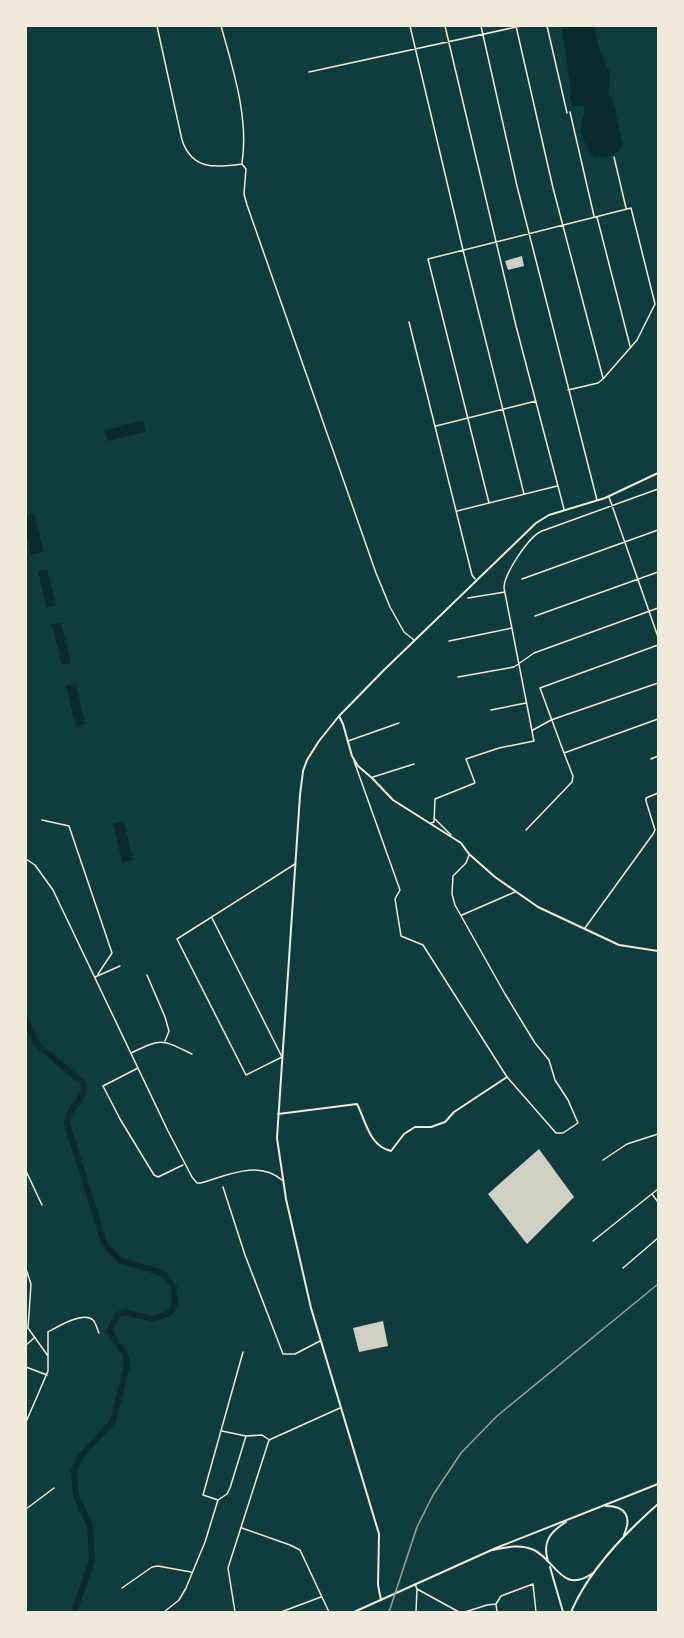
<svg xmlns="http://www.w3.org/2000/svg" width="684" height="1638" font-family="Lora,serif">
  <rect width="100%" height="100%" fill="#0f3d3e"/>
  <!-- water -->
  <path fill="#0a2a2b" d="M 564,26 L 594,26 L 599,49 L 610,73 L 609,93 L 613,101 L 623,146 L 614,155 L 594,158 C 588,148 580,138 581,126 C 582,118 586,114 583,106 L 573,106 L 570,97 L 571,91 L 562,28 Z
    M 143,421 L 146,432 L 108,441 L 105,430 Z
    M 34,514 L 44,552 L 31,555 L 26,530 L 26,516 Z
    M 47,569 L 56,605 L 46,608 L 38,571 Z
    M 61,623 L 71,663 L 62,665 L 52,624 Z
    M 76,684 L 85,724 L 76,726 L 66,686 Z
    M 124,821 L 133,860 L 122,862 L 113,823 Z"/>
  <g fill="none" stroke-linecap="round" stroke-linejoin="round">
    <!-- river -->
    <path stroke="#0a2a2b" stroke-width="6" d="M 26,1021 L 36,1043 L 85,1085 C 83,1104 68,1105 67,1124 L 105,1245 L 121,1261 L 163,1273 L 174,1287 L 175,1304 L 170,1313 L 153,1319 L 125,1312 L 117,1315 L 109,1331 L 126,1356 L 127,1365 L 113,1421 L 80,1457 L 74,1470 L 76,1496 L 90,1526 L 92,1561 L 74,1612"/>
  </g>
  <!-- building -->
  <path fill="#cfcfc3" d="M 522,256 L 524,266 L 508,270 L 505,261 Z
    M 539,1149 L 574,1197 L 527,1244 L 488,1194 Z
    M 383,1321 L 388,1346 L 359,1352 L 353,1328 Z"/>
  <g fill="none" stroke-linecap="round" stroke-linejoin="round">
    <!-- minor -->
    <path stroke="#f1e9da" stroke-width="1.5" d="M 157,26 L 182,140 C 192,170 215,168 242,164 L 246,169 L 244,194 L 247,205 L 376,573 L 390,607 L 404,632 L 414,640
      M 221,26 C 233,69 249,118 242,163
      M 410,26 L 463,250 L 524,494
      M 445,26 L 516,326 L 564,509
      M 481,26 L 517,186 L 597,500
      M 516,26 L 553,188 L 603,378
      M 547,26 L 567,113
      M 309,72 L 521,26
      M 570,112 L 594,216
      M 614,157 L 626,208
      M 597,217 L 630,346
      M 409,322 L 472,575 L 475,579
      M 436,426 L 536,401
      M 609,497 L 658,637
      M 489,503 L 428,259 L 631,208 L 655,304 L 637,340 L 603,379 L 598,383 L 568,390
      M 457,511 L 557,486
      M 522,579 L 658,530
      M 468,598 L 505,592
      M 535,616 L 658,572
      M 449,641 L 512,628
      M 658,645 L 540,688 L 564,753 L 658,719
      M 458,677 L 514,667 L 534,653 L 658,608
      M 491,710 L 526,703
      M 533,730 L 551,720 L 658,683
      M 348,741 L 399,723
      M 651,759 L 658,756
      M 354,761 L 400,890 L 395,899 L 401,936 L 423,945 L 507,1077 L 556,1133 L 563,1133 L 578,1123 L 568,1100 L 555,1080 L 549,1060 L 535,1043 L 505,994 L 455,905 L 452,894 L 453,876 L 466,863 L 469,855
      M 373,777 L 414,764
      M 434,818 L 451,835
      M 42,820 L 69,826 L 112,953 L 98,974
      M 431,823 L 434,822 L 435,799 L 475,783 L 466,759 L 499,748 L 534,741 L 504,588 C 504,574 529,536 542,531 L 658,489
      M 526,830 L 572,782 L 573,776 L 564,753
      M 26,859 L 35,865 L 53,890 L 168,1131 L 192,1177 L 197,1183 L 201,1183 C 228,1175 258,1160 282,1180
      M 462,915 L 515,892
      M 212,918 L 282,1057 L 246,1075 L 177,939 L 295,864
      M 585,928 L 653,834 L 655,830 L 646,801 L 646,798 L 658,793
      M 147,975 L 165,1017 L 169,1031 L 165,1041
      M 95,977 L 120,966
      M 131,1053 C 162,1038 161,1039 192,1054
      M 138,1068 L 103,1086 L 120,1119 L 154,1175 L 158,1177 L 183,1165
      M 603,1160 L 627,1144 L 658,1134
      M 26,1171 L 42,1205
      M 223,1187 L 245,1255 L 283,1354 L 295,1354 L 320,1341
      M 652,1194 L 658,1202
      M 593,1241 L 658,1189
      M 623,1268 L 658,1238
      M 26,1269 L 31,1284 L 28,1328 L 48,1356
      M 26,1345 L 34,1338
      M 26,1367 L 47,1375
      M 26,1422 L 48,1371 L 48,1332 C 57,1327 83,1311 93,1320 C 96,1323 97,1329 99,1333
      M 222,1431 L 246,1436 L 262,1435 L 268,1439
      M 218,1500 L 203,1495 L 243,1352
      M 218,1500 L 227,1494 L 230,1488 L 246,1436
      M 26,1509 L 54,1488
      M 242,1528 L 290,1545 L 300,1550 L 329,1612
      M 415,1584 L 417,1589 L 416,1612
      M 122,1588 L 152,1567 L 158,1566 L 191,1572
      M 417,1589 L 459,1612
      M 496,1604 L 497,1612
      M 164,1612 L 179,1600 L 186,1588 L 205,1542 L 218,1500
      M 235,1612 L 228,1568 L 269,1440 L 340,1408
      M 281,1612 L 321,1597
      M 465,1612 L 487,1605 L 496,1604 L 501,1596 L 533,1584 L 536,1612"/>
    <!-- tertiary -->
    <path stroke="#f1e9da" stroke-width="2" d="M 339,716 L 343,724 L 352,756 L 358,766 L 372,778 L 393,800 L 461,843 L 469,854 L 495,877 L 538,907 L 619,945 L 658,951
      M 278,1114 L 357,1104 C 366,1121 369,1146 391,1151 L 404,1134 L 415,1127 L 431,1127 L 445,1122 L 454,1112 L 507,1077
      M 381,1600 L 378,1585 L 379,1534 L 311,1308 L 286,1199 L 277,1138 L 300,795 L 303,771 L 307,760 L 319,741 L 339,716 L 384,670 L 536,523 L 549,515 L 605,498 L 658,473"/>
    <!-- secondary -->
    <path stroke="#f1e9da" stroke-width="2" d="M 606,1506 C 626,1506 632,1517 624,1535
      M 493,1550 C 507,1547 520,1544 534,1550 C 556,1561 562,1595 593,1573
      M 548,1561 C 542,1542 550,1532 566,1522
      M 550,1567 L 563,1612
      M 354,1612 L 496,1548 L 658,1484
      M 571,1612 C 589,1570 624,1534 658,1504"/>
    <!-- rail -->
    <path stroke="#97a49c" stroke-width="1.5" d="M 389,1612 L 417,1527 L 433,1495 L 461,1453 L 497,1416 L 658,1284"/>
  </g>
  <!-- border -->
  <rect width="684" height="1638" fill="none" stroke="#f1e9da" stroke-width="54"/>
</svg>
